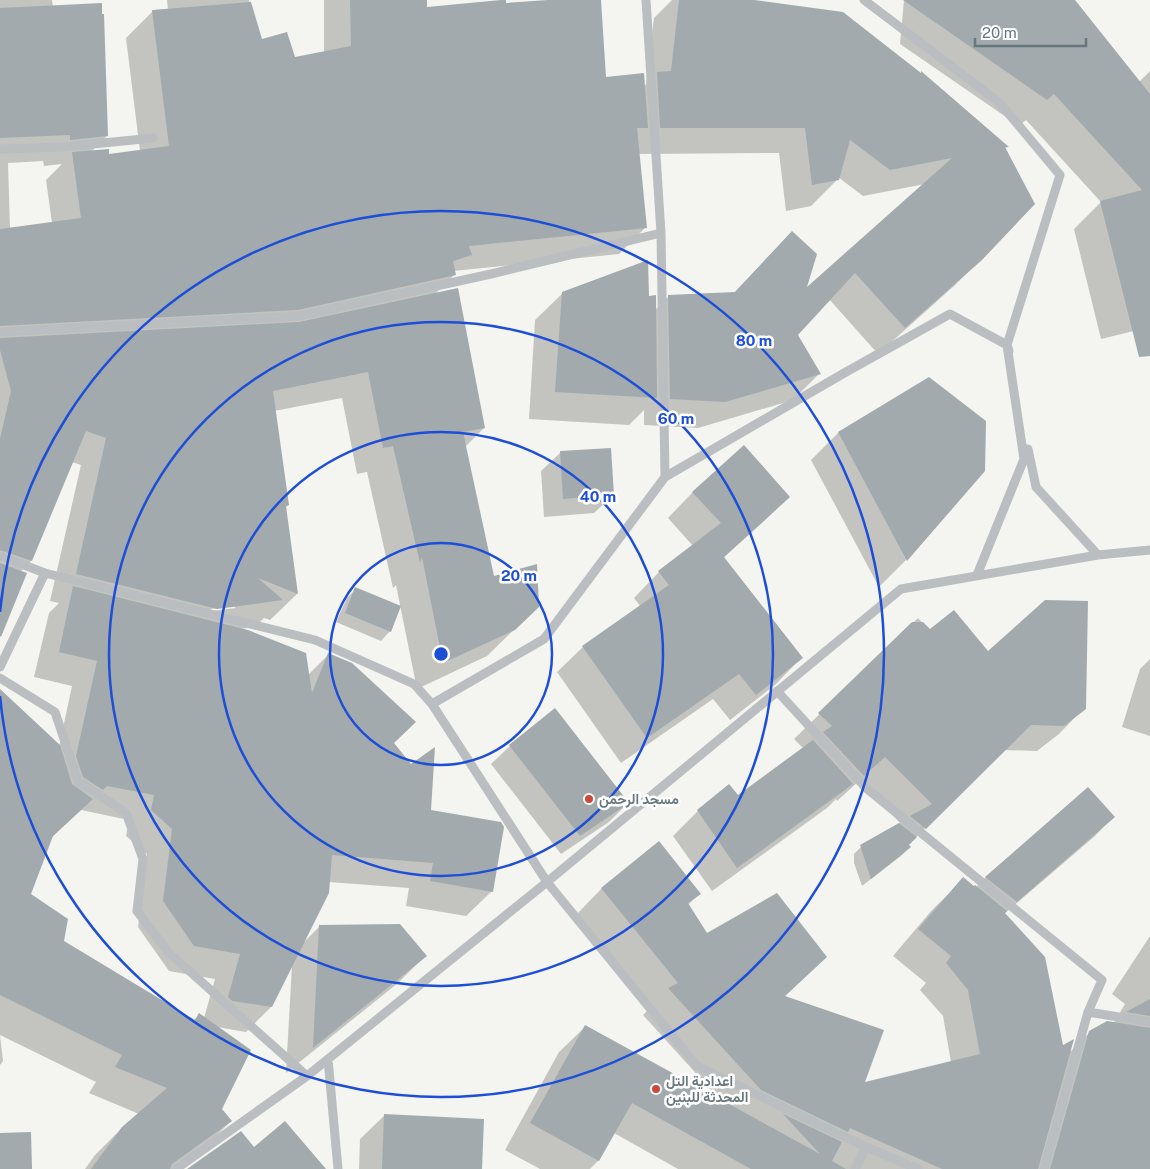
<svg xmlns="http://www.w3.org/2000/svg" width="1150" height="1169" font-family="'Public Sans',Vazirmatn,sans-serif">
  <rect width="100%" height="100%" fill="#f4f4f1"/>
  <!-- shadow -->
  <path fill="#0003" fill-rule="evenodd" d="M 0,0 L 52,0 L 53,7 L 107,136 L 91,152 L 107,155 L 140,151 L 126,38 L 152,12 L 168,10 L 167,0 L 249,0 L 261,40 L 294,59 L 324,53 L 324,0 L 426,0 L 426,9 L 565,0 L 600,0 L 605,78 L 644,87 L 646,84 L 654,18 L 672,0 L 745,0 L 1007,147 L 1005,149 L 981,259 L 954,286 L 878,354 L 829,299 L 796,335 L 819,374 L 793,400 L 698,428 L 644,425 L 644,410 L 629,425 L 529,419 L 535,320 L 563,293 L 648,297 L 655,310 L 669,296 L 734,293 L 792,232 L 805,291 L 925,184 L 863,196 L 838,177 L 838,179 L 811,206 L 786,211 L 779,153 L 638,154 L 645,228 L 619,254 L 453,271 L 454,275 L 435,294 L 484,428 L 465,447 L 493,577 L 538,606 L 487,656 L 417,689 L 396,585 L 393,588 L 367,472 L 357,474 L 342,398 L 274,411 L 288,505 L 285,508 L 297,594 L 270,620 L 264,618 L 255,627 L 239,629 L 308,675 L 329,654 L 393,744 L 430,811 L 492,891 L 466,916 L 406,906 L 409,888 L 329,882 L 304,942 L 320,926 L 425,956 L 398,983 L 286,1073 L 292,965 L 271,1007 L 246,1032 L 217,1027 L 220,1109 L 231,1121 L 204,1148 L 174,1169 L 85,1169 L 95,1155 L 122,1128 L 139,1114 L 89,1093 L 96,1082 L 0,1035 L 3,1061 L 0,1065 L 0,691 L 59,747 L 72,686 L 34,677 L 49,613 L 59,603 L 50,601 L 81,465 L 72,462 L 31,561 L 20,572 L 0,635 ZM 43,161 L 44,166 L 62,164 L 46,180 L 52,223 L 10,229 L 8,163 ZM 233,606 L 236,608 L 211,611 L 211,609 ZM 81,810 L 129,820 L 126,836 L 147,854 L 138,927 L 169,971 L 215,979 L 204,1018 L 199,1015 L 194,1020 L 62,942 L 30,894 L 51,838 Z
    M 904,0 L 1073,0 L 1139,82 L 1150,71 L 1150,327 L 1101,339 L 1074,229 L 1101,202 L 1026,120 L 1019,126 L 900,44 Z
    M 929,379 L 984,471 L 906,560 L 879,587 L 811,460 L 838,433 Z
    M 610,450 L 613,495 L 594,513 L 544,517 L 541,471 L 560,453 Z
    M 693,492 L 789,497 L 763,522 L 723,558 L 801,658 L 776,684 L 730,720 L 713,699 L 621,763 L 557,672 L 583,647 L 641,607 L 634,598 L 659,572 L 693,546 L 668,518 Z
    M 356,589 L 390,631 L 381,641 L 336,622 L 347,598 Z
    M 918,618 L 930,631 L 988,653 L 1084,708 L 1059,734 L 1037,751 L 1004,750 L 908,845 L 910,847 L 901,856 L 862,886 L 854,863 L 854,854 L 864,844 L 900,823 L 859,781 L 837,801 L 836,799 L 827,808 L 712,891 L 673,836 L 698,811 L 729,786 L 737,797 L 803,748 L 794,739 Z
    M 1150,659 L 1150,736 L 1122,727 L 1140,669 Z
    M 510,746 L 628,803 L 609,822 L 561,854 L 491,764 Z
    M 1113,817 L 1095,836 L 1004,914 L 1062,1047 L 1069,1053 L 1090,1032 L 1113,1024 L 1125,1004 L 1112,994 L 1150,936 L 1150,1169 L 678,1169 L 614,1133 L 598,1161 L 590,1169 L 540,1169 L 505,1150 L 559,1052 L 586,1026 L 721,1101 L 643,1015 L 650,1008 L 576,915 L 602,888 L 699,894 L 688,905 L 707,935 L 826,956 L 784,997 L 864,1083 L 951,1062 L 943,1016 L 920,990 L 926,983 L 893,956 L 932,910 L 959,884 L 976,887 L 986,877 Z
    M 385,1115 L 480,1169 L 359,1169 L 360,1139 Z"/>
  <!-- building -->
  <path fill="#a2aaad" d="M 350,0 L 427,0 L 427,7 L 501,0 L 506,0 L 506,3 L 548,0 L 601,0 L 606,77 L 644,73 L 648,128 L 637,128 L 647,228 L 469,246 L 472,255 L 453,261 L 456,275 L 298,310 L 0,326 L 0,229 L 81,218 L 72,152 L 109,149 L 109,154 L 169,146 L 152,10 L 251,2 L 262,39 L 287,32 L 295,57 L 351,46 Z
    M 679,0 L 754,0 L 843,12 L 921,73 L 921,71 L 1009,147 L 1005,147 L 1035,204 L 982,260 L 905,328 L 855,273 L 798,335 L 821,374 L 725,402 L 670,399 L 668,295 L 735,292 L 792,231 L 817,254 L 807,287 L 952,158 L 890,170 L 850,140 L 839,180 L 812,185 L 805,128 L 660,128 L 657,72 L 671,71 Z
    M 903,0 L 1075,0 L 1150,94 L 1150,356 L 1139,357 L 1100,201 L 1142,190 L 1054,94 L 1047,100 Z
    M 102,3 L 102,14 L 104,14 L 108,136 L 70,140 L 70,135 L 0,138 L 0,8 Z
    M 648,260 L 649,296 L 656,295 L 657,398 L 555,392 L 562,292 Z
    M 458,288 L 485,428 L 463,432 L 494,576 L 537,564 L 539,607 L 515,630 L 443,663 L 422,557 L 420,563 L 393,446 L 383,448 L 368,372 L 273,391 L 289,505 L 286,506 L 298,594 L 258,578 L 283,600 L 217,609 L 76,574 L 106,438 L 86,431 L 32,561 L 0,550 L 0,439 L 11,391 L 0,350 L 0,338 L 299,322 Z
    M 929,377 L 986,421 L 985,471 L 907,561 L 838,432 Z
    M 744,445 L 790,497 L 724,557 L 803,658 L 756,695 L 739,674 L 647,738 L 582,646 L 669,585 L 658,571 L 721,523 L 692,492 Z
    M 611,448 L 614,495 L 563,499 L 560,451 Z
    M 0,563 L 27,573 L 1,637 L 0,636 Z
    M 73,586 L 248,630 L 306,653 L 312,693 L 328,653 L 352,663 L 416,722 L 394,743 L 411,764 L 435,747 L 431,810 L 501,822 L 504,827 L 493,892 L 430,881 L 433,863 L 332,855 L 329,893 L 272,1007 L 232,1001 L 228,997 L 240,954 L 194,946 L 163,901 L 172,829 L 151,810 L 154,795 L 107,786 L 103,790 L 83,777 L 76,756 L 97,661 L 59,652 Z
    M 355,587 L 401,606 L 391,632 L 345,613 Z
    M 1045,600 L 1088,601 L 1086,709 L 1064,726 L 1031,725 L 926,829 L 910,816 L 932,804 L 885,757 L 864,776 L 823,732 L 832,726 L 818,713 L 912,622 L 923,622 L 930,629 L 954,610 L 988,651 Z
    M 0,689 L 60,745 L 72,784 L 75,786 L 93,799 L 53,836 L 31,894 L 68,919 L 64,941 L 195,1020 L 199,1013 L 251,1050 L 222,1109 L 232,1121 L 172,1164 L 170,1169 L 91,1169 L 122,1127 L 167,1088 L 115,1067 L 122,1055 L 0,995 Z
    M 555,708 L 629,803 L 580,836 L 509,745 Z
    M 813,740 L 853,784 L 737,868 L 697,810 L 729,784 L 738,795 Z
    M 1088,787 L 1115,817 L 1017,902 L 985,877 Z
    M 899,823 L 917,837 L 909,845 L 911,847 L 871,879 L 860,845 Z
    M 659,841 L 701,894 L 688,903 L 707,933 L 777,893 L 827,957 L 785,996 L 884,1030 L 865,1082 L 980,1054 L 968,990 L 946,963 L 951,956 L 918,929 L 963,877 L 974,886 L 975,885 L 1007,911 L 1005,913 L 1045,957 L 1063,1045 L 1074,1039 L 1038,1169 L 942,1169 L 850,1128 L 848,1132 L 761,1090 L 668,988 L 678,983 L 601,888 Z
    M 400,924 L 427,956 L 313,1048 L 319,925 Z
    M 1150,999 L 1150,1016 L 1126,1012 Z
    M 1107,1021 L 1150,1028 L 1150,1169 L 1050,1169 L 1089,1031 Z
    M 585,1025 L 820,1154 L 783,1114 L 842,1142 L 832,1161 L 846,1169 L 751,1169 L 632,1103 L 599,1161 L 530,1123 Z
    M 384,1114 L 484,1119 L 482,1169 L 382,1169 Z
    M 285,1121 L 326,1169 L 187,1169 L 241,1131 L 254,1147 Z
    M 31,1132 L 32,1169 L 0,1169 L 0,1133 Z"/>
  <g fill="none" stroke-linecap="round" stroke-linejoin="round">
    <!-- minor -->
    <path stroke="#babec0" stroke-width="9" d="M 646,0 L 661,233 L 665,477
      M 864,0 L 999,102 L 1060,175 L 1007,345 L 1009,351
      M 0,149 L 63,147 L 153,138
      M 0,332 L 299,316 L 491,274 L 661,233
      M 1028,449 L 1036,487 L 1098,555 L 1150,550
      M 0,556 L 45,573 L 315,640 L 414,684 L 432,704 L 547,882 L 697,1066 L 866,1147 L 918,1169
      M 0,667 L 45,573
      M 0,678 L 55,712 L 78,781 L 126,813 L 143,859 L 137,911 L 168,952 L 307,1076
      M 777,691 L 866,788 L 1102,980 L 1088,1012 L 1044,1169
      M 432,704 L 544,639 L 665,477 L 846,372 L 950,314 L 1007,345 L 1024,459 L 977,575
      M 1088,1012 L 1150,1022
      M 328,1059 L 338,1169
      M 176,1169 L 307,1076 L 547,882 L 901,589 L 1098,555
      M 855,1169 L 866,1147"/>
  </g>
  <!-- distance rings -->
  <g fill="none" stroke="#1d4ed8" stroke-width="2.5">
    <circle cx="441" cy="654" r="111"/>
    <circle cx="441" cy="654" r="222"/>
    <circle cx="441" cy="654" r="332"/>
    <path d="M0 612A443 443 0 1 1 0 696"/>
  </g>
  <!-- markers -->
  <g fill="#cc4839" stroke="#fff" stroke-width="2">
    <circle cx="589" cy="799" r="5"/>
    <circle cx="656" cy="1089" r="5"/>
  </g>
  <g text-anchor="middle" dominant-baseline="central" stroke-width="5" stroke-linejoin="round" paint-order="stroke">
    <!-- poi labels -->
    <g font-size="14" font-weight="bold" fill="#67777e" stroke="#fff" text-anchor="start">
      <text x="599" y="799">مسجد الرحمن</text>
      <text x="666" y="1081">اعدادية التل<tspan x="666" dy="16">المحدثة للبنين</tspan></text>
    </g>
  </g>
  <circle cx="441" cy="654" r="8" fill="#1d4ed8" stroke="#fff" stroke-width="2.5"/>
  <g font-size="15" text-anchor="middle" font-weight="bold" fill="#1d4ed8" stroke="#fff" stroke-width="5" stroke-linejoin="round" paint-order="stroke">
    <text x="754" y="346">80 m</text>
    <text x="676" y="424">60 m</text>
    <text x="598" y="502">40 m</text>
    <text x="519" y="581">20 m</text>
  </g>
  <!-- scale -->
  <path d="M975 38v8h111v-8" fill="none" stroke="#67777e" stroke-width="2.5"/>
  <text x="982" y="38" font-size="15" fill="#67777e" stroke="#ffffff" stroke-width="4" paint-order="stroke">20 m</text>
</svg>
